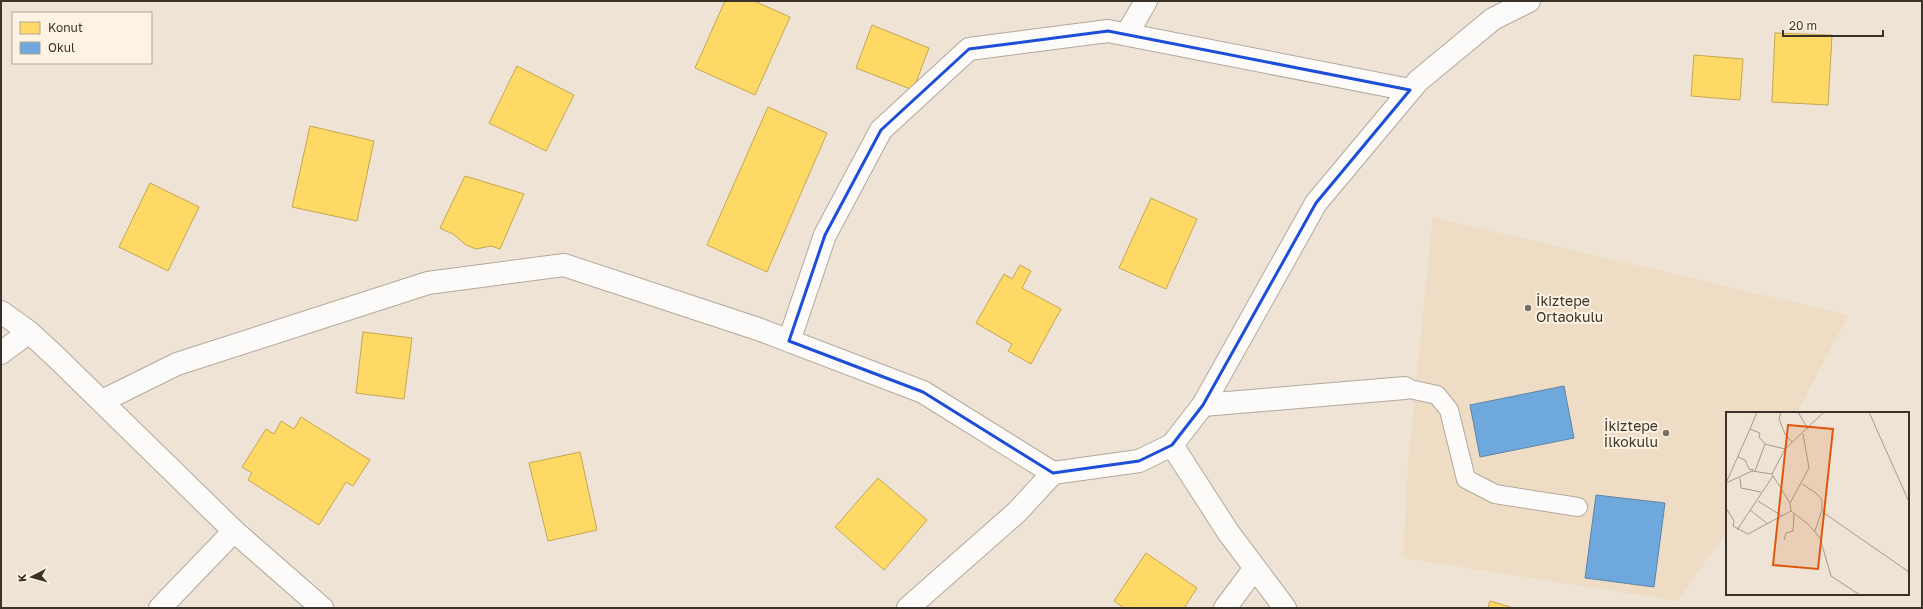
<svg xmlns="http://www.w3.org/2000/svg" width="1923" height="609" font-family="'Golos Text',sans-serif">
  <rect width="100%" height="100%" fill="#eee3d4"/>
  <!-- built -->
  <path fill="#efdcc4" d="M 1433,217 L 1848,315 L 1797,413 L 1727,413 L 1727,531 L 1678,601 L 1403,558 L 1408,464 Z"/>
  <!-- homes -->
  <path fill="#ffd966" stroke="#c4a753" d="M 725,1 L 754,1 L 790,17 L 755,95 L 695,68 Z
    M 872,25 L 929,48 L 913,90 L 856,68 Z
    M 1775,33 L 1832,35 L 1828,105 L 1772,102 Z
    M 1694,55 L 1743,59 L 1740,100 L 1691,96 Z
    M 517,66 L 574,95 L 546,151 L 489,123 Z
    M 768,107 L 827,133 L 767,272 L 707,245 Z
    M 310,126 L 374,141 L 357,221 L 292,207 Z
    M 465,176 L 524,194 L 500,249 L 491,246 L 476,249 L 466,245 L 453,234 L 440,228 Z
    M 150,183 L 199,207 L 168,271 L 119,247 Z
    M 1151,198 L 1197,219 L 1166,289 L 1119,268 Z
    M 1020,265 L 1031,271 L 1022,288 L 1061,309 L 1031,364 L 1008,351 L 1012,344 L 976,323 L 1004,274 L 1012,279 Z
    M 363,332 L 412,338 L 404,399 L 356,393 Z
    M 301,417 L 370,460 L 353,486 L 346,482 L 319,525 L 248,480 L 252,473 L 242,467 L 266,429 L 274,434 L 281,421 L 294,429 Z
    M 580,452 L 597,530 L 548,541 L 529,463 Z
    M 878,478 L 927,520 L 884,570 L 835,527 Z
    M 1146,553 L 1197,588 L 1184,608 L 1124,608 L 1114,601 Z
    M 1490,601 L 1514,608 L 1488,608 Z"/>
  <!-- schools -->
  <path fill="#6fa8dc" stroke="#5f85a6" d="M 1564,386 L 1574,438 L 1480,457 L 1470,405 Z
    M 1596,495 L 1665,503 L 1654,587 L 1585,578 Z"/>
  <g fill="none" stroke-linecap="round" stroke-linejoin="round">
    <!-- service casing -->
    <g stroke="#b2a99e" stroke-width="20">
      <path id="service" d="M 1405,388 L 1437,395 L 1449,410 L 1466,479 L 1495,494 L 1578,507"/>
    </g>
    <!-- minor casing -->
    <g stroke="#b2a99e" stroke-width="24">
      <path id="minor" d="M 1127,34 L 1146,1
        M 789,341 L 825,235 L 881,130 L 969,49 L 1108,31 L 1410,90
        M 102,401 L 177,364 L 428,283 L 564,265 L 758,329 L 923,392 L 1053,473
        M 1203,405 L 1405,388
        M 1172,445 L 1228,532 L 1285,608
        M 160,608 L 234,531
        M 1225,608 L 1255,568"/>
    </g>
    <!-- tertiary casing -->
    <g stroke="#b2a99e" stroke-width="24">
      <path id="tertiary" d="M 1,312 L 29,332 L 56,357 L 234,531 L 322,608
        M 1,353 L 29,332
        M 908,608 L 1017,512 L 1053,473 L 1139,461 L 1172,445 L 1203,405 L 1316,203 L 1418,81 L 1493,19 L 1529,1"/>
    </g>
    <!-- service -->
    <use href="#service" stroke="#fcfbf9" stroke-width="18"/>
    <!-- minor -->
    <use href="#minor" stroke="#fcfbf9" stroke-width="22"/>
    <!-- tertiary -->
    <use href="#tertiary" stroke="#fcfbf9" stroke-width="22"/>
  </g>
  <!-- marked area -->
  <path fill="none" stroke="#1d4ed8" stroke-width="3" stroke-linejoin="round" d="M 1108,31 L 1410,90 L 1316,203 L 1203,405 L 1172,445 L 1139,461 L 1053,473 L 923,392 L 789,341 L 825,235 L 881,130 L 969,49 Z"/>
  <!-- markers -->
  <g fill="#797064" stroke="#fef2e3" stroke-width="1.5">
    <circle cx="1528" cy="308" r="4"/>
    <circle cx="1666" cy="433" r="4"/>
  </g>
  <g text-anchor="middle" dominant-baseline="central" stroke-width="4" stroke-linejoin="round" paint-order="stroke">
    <!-- poi labels -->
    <g font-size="14" fill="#3a3228" stroke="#fef2e3" text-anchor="start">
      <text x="1536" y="300">İkiztepe<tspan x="1536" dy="16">Ortaokulu</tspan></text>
      <text x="1658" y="425" text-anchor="end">İkiztepe<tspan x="1658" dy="16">İlkokulu</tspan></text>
    </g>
  </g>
  <!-- overview -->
  <g transform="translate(1726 412)">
    <rect width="183" height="183" fill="#eee3d4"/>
    <path fill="none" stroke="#a69c8f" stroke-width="1" d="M 55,0 L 53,7 L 59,22 L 66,30M 72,0 L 82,17M 98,0 L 59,37 L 46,62 L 64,91 L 65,99 L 82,112 L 94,126 L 105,164 L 134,183M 143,0 L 183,90M 39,32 L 59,37M 12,45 L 19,48 L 23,57 L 28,58M 29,59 L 39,32 L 33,25 L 34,21 L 24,17 L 31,0M 14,66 L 15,76 L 35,80M 0,71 L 24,17M 0,71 L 26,59 L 46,62M 76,72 L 90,81 L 96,88 L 96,98 L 89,119M 32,89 L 56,104M 64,91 L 83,56 L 77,22M 0,96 L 8,109 L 7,114 L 22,122 L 65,99M 24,98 L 42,112M 95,99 L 183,160M 11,118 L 47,64M 58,128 L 60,121 L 67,119 L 68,102"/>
    <path fill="#df570d" fill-opacity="0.15" stroke="#df570d" stroke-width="2" d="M 62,13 L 107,17 L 92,157 L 47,153 Z"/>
    <rect width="183" height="183" fill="none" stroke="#3a3228" stroke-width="2"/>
  </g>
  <!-- border -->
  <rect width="1923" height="609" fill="none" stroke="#3a3228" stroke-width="4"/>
  <!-- legend -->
  <rect x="12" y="12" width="140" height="52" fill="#fef2e3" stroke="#b0a598"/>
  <rect x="20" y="22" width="20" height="12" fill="#ffd966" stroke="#b0a598"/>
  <text x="48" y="32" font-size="12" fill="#3a3228">Konut</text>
  <rect x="20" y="42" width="20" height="12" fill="#6fa8dc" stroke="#b0a598"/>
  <text x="48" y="52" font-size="12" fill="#3a3228">Okul</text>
  <!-- north arrow -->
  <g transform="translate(32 577) rotate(264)" stroke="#fef2e3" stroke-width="3" paint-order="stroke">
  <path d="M0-3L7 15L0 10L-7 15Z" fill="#3a3228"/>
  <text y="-6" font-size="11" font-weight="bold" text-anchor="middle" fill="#3a3228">K</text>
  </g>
  <!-- scale -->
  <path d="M1783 30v6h100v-6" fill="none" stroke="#3a3228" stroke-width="2"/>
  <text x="1789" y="30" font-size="12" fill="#3a3228" stroke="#fef2e3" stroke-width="3" paint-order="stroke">20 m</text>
</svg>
